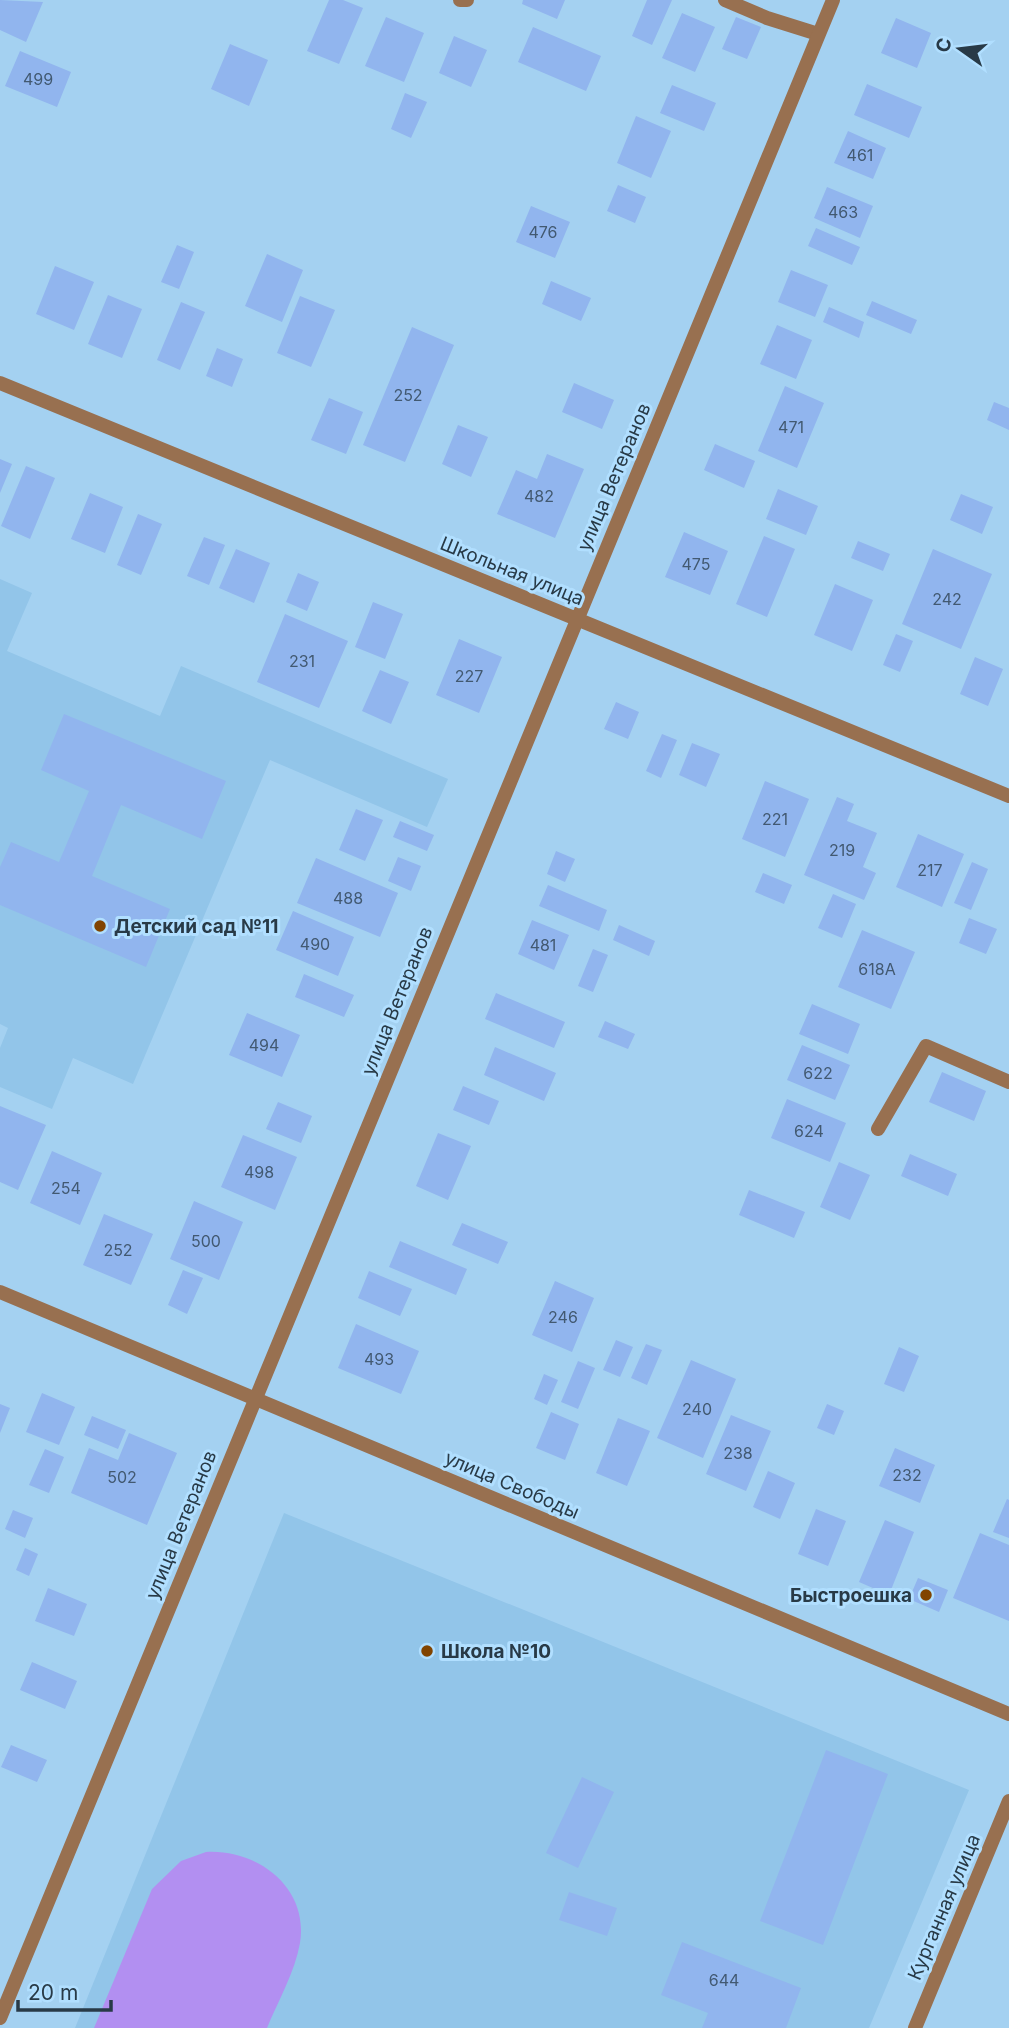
<svg xmlns="http://www.w3.org/2000/svg" width="1009" height="2028" font-family="Inter,sans-serif">
  <rect width="100%" height="100%" fill="#a4d1f1"/>
  <!-- built -->
  <path fill="#92c5e9" d="M 0,579 L 32,593 L 7,651 L 160,716 L 181,666 L 448,779 L 427,827 L 270,760 L 133,1084 L 73,1058 L 52,1109 L 0,1087 L 0,1048 L 8,1028 L 0,1024 Z
    M 284,1513 L 969,1790 L 869,2028 L 75,2028 Z"/>
  <!-- green -->
  <path fill="#b28ff1" d="M 206,1852 C 257,1849 309,1887 300,1943 C 295,1972 278,2001 267,2028 L 94,2028 L 152,1889 L 181,1861 Z"/>
  <!-- building -->
  <path fill="#91b5ee" d="M 0,0 L 43,2 L 26,42 L 0,30 Z
    M 329,0 L 343,0 L 363,8 L 339,64 L 307,51 Z
    M 523,0 L 565,0 L 557,19 L 522,4 Z
    M 647,0 L 672,0 L 652,45 L 632,36 Z
    M 682,13 L 715,27 L 695,72 L 662,58 Z
    M 386,17 L 424,33 L 404,82 L 365,66 Z
    M 736,17 L 761,27 L 747,59 L 722,49 Z
    M 896,18 L 931,33 L 917,68 L 881,53 Z
    M 533,27 L 601,56 L 586,91 L 518,62 Z
    M 454,36 L 487,50 L 471,87 L 439,73 Z
    M 230,44 L 268,60 L 249,106 L 211,89 Z
    M 20,51 L 71,72 L 57,107 L 5,86 Z
    M 867,84 L 922,107 L 909,138 L 854,115 Z
    M 672,85 L 716,103 L 704,131 L 660,113 Z
    M 405,93 L 427,102 L 411,138 L 391,129 Z
    M 636,116 L 671,131 L 651,178 L 617,163 Z
    M 848,131 L 886,148 L 873,179 L 834,163 Z
    M 618,185 L 646,197 L 635,223 L 607,211 Z
    M 827,187 L 873,206 L 860,238 L 814,218 Z
    M 531,206 L 570,222 L 555,258 L 516,242 Z
    M 816,228 L 860,247 L 852,265 L 808,246 Z
    M 177,245 L 194,252 L 179,289 L 161,282 Z
    M 267,254 L 303,270 L 282,322 L 245,306 Z
    M 55,266 L 94,282 L 74,330 L 36,314 Z
    M 791,270 L 828,285 L 815,317 L 778,302 Z
    M 551,281 L 591,298 L 581,321 L 542,304 Z
    M 108,295 L 142,309 L 122,358 L 88,344 Z
    M 300,296 L 335,310 L 311,367 L 277,353 Z
    M 872,301 L 917,320 L 911,334 L 866,315 Z
    M 181,302 L 205,312 L 180,370 L 157,360 Z
    M 829,307 L 864,322 L 859,338 L 823,322 Z
    M 777,325 L 812,340 L 796,379 L 760,364 Z
    M 412,327 L 454,345 L 405,462 L 363,445 Z
    M 217,348 L 243,359 L 232,387 L 206,376 Z
    M 574,383 L 614,400 L 602,429 L 562,412 Z
    M 785,386 L 824,403 L 797,468 L 758,451 Z
    M 329,398 L 363,412 L 346,454 L 311,440 Z
    M 994,402 L 1009,408 L 1009,430 L 987,420 Z
    M 458,425 L 488,437 L 471,477 L 442,464 Z
    M 715,444 L 755,461 L 744,488 L 704,470 Z
    M 547,454 L 584,469 L 555,538 L 497,514 L 516,470 L 537,479 Z
    M 0,459 L 12,464 L 0,493 Z
    M 26,466 L 55,478 L 30,539 L 1,526 Z
    M 778,489 L 818,506 L 806,535 L 766,519 Z
    M 90,493 L 123,507 L 105,553 L 71,539 Z
    M 961,494 L 993,507 L 982,534 L 950,520 Z
    M 138,514 L 162,524 L 141,575 L 117,565 Z
    M 684,532 L 728,551 L 710,595 L 665,577 Z
    M 764,536 L 795,549 L 767,617 L 736,604 Z
    M 204,537 L 225,545 L 209,585 L 187,576 Z
    M 858,541 L 890,554 L 883,571 L 851,558 Z
    M 236,549 L 270,563 L 254,603 L 219,588 Z
    M 933,549 L 992,574 L 961,649 L 902,624 Z
    M 298,573 L 319,582 L 307,611 L 286,602 Z
    M 835,584 L 873,600 L 852,651 L 814,635 Z
    M 373,602 L 403,614 L 385,659 L 355,647 Z
    M 285,614 L 348,641 L 319,708 L 257,682 Z
    M 896,634 L 913,641 L 900,672 L 883,665 Z
    M 459,639 L 502,657 L 479,713 L 436,695 Z
    M 975,657 L 1003,669 L 988,706 L 960,694 Z
    M 380,670 L 409,682 L 391,724 L 362,711 Z
    M 616,702 L 639,712 L 628,739 L 604,729 Z
    M 64,714 L 226,781 L 202,839 L 121,805 L 92,876 L 170,909 L 146,967 L 0,905 L 0,867 L 11,842 L 59,862 L 89,791 L 41,770 Z
    M 662,734 L 677,740 L 661,778 L 646,771 Z
    M 692,743 L 720,754 L 706,787 L 679,775 Z
    M 765,781 L 809,799 L 785,857 L 742,839 Z
    M 837,797 L 854,804 L 847,821 L 877,833 L 863,867 L 876,873 L 864,900 L 804,875 Z
    M 356,809 L 383,820 L 365,861 L 339,850 Z
    M 400,821 L 434,835 L 427,851 L 393,837 Z
    M 918,834 L 964,854 L 942,907 L 896,887 Z
    M 556,851 L 575,859 L 565,882 L 547,874 Z
    M 398,857 L 421,866 L 411,891 L 388,881 Z
    M 316,858 L 398,893 L 380,937 L 297,903 Z
    M 972,862 L 988,869 L 971,910 L 954,903 Z
    M 763,873 L 792,885 L 784,904 L 755,892 Z
    M 548,885 L 607,910 L 599,931 L 539,906 Z
    M 833,894 L 856,904 L 842,938 L 818,928 Z
    M 293,911 L 354,937 L 338,976 L 276,950 Z
    M 969,918 L 997,929 L 986,954 L 959,943 Z
    M 532,920 L 569,935 L 554,970 L 518,954 Z
    M 619,925 L 655,941 L 649,956 L 613,940 Z
    M 862,930 L 915,952 L 891,1009 L 838,987 Z
    M 593,949 L 608,955 L 593,992 L 578,986 Z
    M 304,974 L 354,995 L 344,1017 L 295,997 Z
    M 496,993 L 565,1022 L 554,1048 L 485,1019 Z
    M 812,1004 L 860,1024 L 848,1054 L 799,1034 Z
    M 247,1013 L 300,1035 L 282,1077 L 229,1055 Z
    M 605,1021 L 635,1034 L 628,1049 L 598,1037 Z
    M 802,1045 L 850,1065 L 835,1100 L 787,1080 Z
    M 495,1047 L 556,1073 L 544,1101 L 484,1075 Z
    M 942,1072 L 986,1091 L 974,1121 L 929,1102 Z
    M 463,1086 L 499,1101 L 489,1125 L 453,1110 Z
    M 787,1099 L 846,1123 L 830,1162 L 771,1138 Z
    M 278,1102 L 312,1116 L 301,1143 L 266,1129 Z
    M 0,1106 L 46,1125 L 18,1190 L 0,1182 Z
    M 438,1133 L 471,1146 L 448,1200 L 416,1186 Z
    M 243,1135 L 297,1157 L 275,1210 L 221,1187 Z
    M 52,1151 L 102,1173 L 80,1225 L 30,1203 Z
    M 910,1154 L 957,1174 L 948,1196 L 901,1176 Z
    M 839,1162 L 870,1175 L 850,1220 L 820,1207 Z
    M 749,1190 L 805,1212 L 794,1238 L 739,1215 Z
    M 194,1201 L 243,1222 L 219,1280 L 170,1259 Z
    M 104,1214 L 153,1234 L 131,1285 L 83,1265 Z
    M 462,1223 L 508,1242 L 498,1264 L 452,1245 Z
    M 400,1241 L 467,1269 L 456,1295 L 389,1267 Z
    M 183,1270 L 203,1278 L 187,1314 L 168,1305 Z
    M 369,1271 L 412,1289 L 400,1316 L 358,1298 Z
    M 555,1281 L 594,1298 L 572,1352 L 532,1335 Z
    M 356,1324 L 419,1351 L 401,1394 L 338,1368 Z
    M 616,1340 L 633,1347 L 620,1377 L 603,1370 Z
    M 646,1344 L 662,1350 L 647,1385 L 631,1378 Z
    M 899,1347 L 919,1356 L 904,1392 L 884,1384 Z
    M 691,1360 L 736,1379 L 703,1458 L 657,1438 Z
    M 578,1361 L 595,1368 L 578,1409 L 561,1402 Z
    M 544,1374 L 558,1380 L 547,1405 L 534,1399 Z
    M 42,1393 L 75,1407 L 59,1445 L 26,1432 Z
    M 0,1404 L 10,1408 L 0,1433 Z
    M 827,1404 L 844,1411 L 834,1435 L 817,1428 Z
    M 551,1412 L 579,1424 L 565,1460 L 536,1448 Z
    M 731,1415 L 771,1431 L 746,1491 L 706,1474 Z
    M 92,1416 L 126,1430 L 118,1449 L 84,1435 Z
    M 618,1418 L 650,1431 L 627,1486 L 596,1473 Z
    M 129,1433 L 177,1453 L 147,1525 L 71,1493 L 89,1448 L 118,1460 Z
    M 895,1448 L 935,1465 L 920,1503 L 879,1486 Z
    M 45,1449 L 64,1457 L 49,1493 L 29,1485 Z
    M 768,1471 L 795,1483 L 780,1519 L 753,1507 Z
    M 1007,1499 L 1009,1500 L 1009,1538 L 993,1532 Z
    M 816,1509 L 846,1521 L 828,1566 L 798,1554 Z
    M 13,1510 L 33,1518 L 25,1538 L 5,1529 Z
    M 885,1520 L 914,1532 L 889,1595 L 859,1582 Z
    M 980,1533 L 1009,1545 L 1009,1621 L 953,1598 Z
    M 25,1548 L 38,1554 L 29,1576 L 16,1570 Z
    M 918,1578 L 948,1590 L 939,1612 L 909,1599 Z
    M 48,1588 L 87,1604 L 74,1636 L 35,1621 Z
    M 32,1662 L 77,1681 L 65,1709 L 20,1690 Z
    M 11,1745 L 47,1760 L 37,1782 L 1,1767 Z
    M 826,1750 L 888,1774 L 823,1945 L 760,1921 Z
    M 582,1777 L 614,1792 L 578,1868 L 546,1853 Z
    M 569,1892 L 617,1908 L 607,1936 L 559,1920 Z
    M 682,1942 L 801,1988 L 786,2028 L 702,2028 L 708,2013 L 661,1995 Z"/>
  <g fill="none" stroke-linecap="round" stroke-linejoin="round">
    <!-- service -->
    <path stroke="#987050" stroke-width="14" d="M 460,0 L 467,0
      M 725,0 L 767,18 L 818,34
      M 878,1129 L 926,1046 L 1009,1082"/>
    <!-- minor -->
    <path stroke="#987050" stroke-width="14" d="M 0,383 L 1009,796
      M 0,1292 L 1009,1714
      M 0,2018 L 833,0"/>
    <!-- tertiary -->
    <path stroke="#987050" stroke-width="14" d="M 915,2028 L 1009,1801"/>
  </g>
  <!-- markers -->
  <g fill="#814400" stroke="#b1dfff" stroke-width="2.5">
    <circle cx="100" cy="926" r="7"/>
    <circle cx="926" cy="1595" r="7"/>
    <circle cx="427" cy="1651" r="7"/>
  </g>
  <g text-anchor="middle" dominant-baseline="central" stroke-width="6" stroke-linejoin="round" paint-order="stroke">
    <!-- number labels -->
    <g font-size="16" fill="#425971">
      <text x="38" y="79">499</text>
      <text x="860" y="155">461</text>
      <text x="843" y="212">463</text>
      <text x="543" y="232">476</text>
      <text x="408" y="395">252</text>
      <text x="791" y="427">471</text>
      <text x="539" y="496">482</text>
      <text x="696" y="564">475</text>
      <text x="947" y="599">242</text>
      <text x="302" y="661">231</text>
      <text x="469" y="676">227</text>
      <text x="775" y="819">221</text>
      <text x="842" y="850">219</text>
      <text x="930" y="870">217</text>
      <text x="348" y="898">488</text>
      <text x="315" y="944">490</text>
      <text x="543" y="945">481</text>
      <text x="877" y="969">618А</text>
      <text x="264" y="1045">494</text>
      <text x="818" y="1073">622</text>
      <text x="809" y="1131">624</text>
      <text x="259" y="1172">498</text>
      <text x="66" y="1188">254</text>
      <text x="206" y="1241">500</text>
      <text x="118" y="1250">252</text>
      <text x="563" y="1317">246</text>
      <text x="379" y="1359">493</text>
      <text x="697" y="1409">240</text>
      <text x="738" y="1453">238</text>
      <text x="907" y="1475">232</text>
      <text x="122" y="1477">502</text>
      <text x="724" y="1980">644</text>
    </g>
    <!-- street labels -->
    <g font-size="19" fill="#283a47" stroke="#b1dfff">
      <text transform="translate(614 477) rotate(-67)">улица Ветеранов</text>
      <text transform="translate(512 571) rotate(22)">Школьная улица</text>
      <text transform="translate(397 1001) rotate(-68)">улица Ветеранов</text>
      <text transform="translate(512 1485) rotate(23)">улица Свободы</text>
      <text transform="translate(181 1525) rotate(-68)">улица Ветеранов</text>
      <text transform="translate(944 1907) rotate(-67)">Курганная улица</text>
    </g>
    <!-- poi labels -->
    <g font-size="19" font-weight="bold" fill="#283a47" stroke="#b1dfff" text-anchor="start">
      <text x="114" y="926">Детский сад №11</text>
      <text x="912" y="1595" text-anchor="end">Быстроешка</text>
      <text x="441" y="1651">Школа №10</text>
    </g>
  </g>
  <!-- north arrow -->
  <g transform="translate(960 49) rotate(284)" stroke="#b1dfff" stroke-width="5" paint-order="stroke">
  <path d="M0-5L12 26L0 18L-12 26Z" fill="#283a47"/>
  <text y="-10" font-size="19" font-weight="bold" text-anchor="middle" fill="#283a47">С</text>
  </g>
  <!-- scale -->
  <path d="M18 2000v10h93v-10" fill="none" stroke="#283a47" stroke-width="3.5"/>
  <text x="28" y="2000" font-size="21" fill="#283a47" stroke="#b1dfff" stroke-width="5" paint-order="stroke">20 m</text>
</svg>
